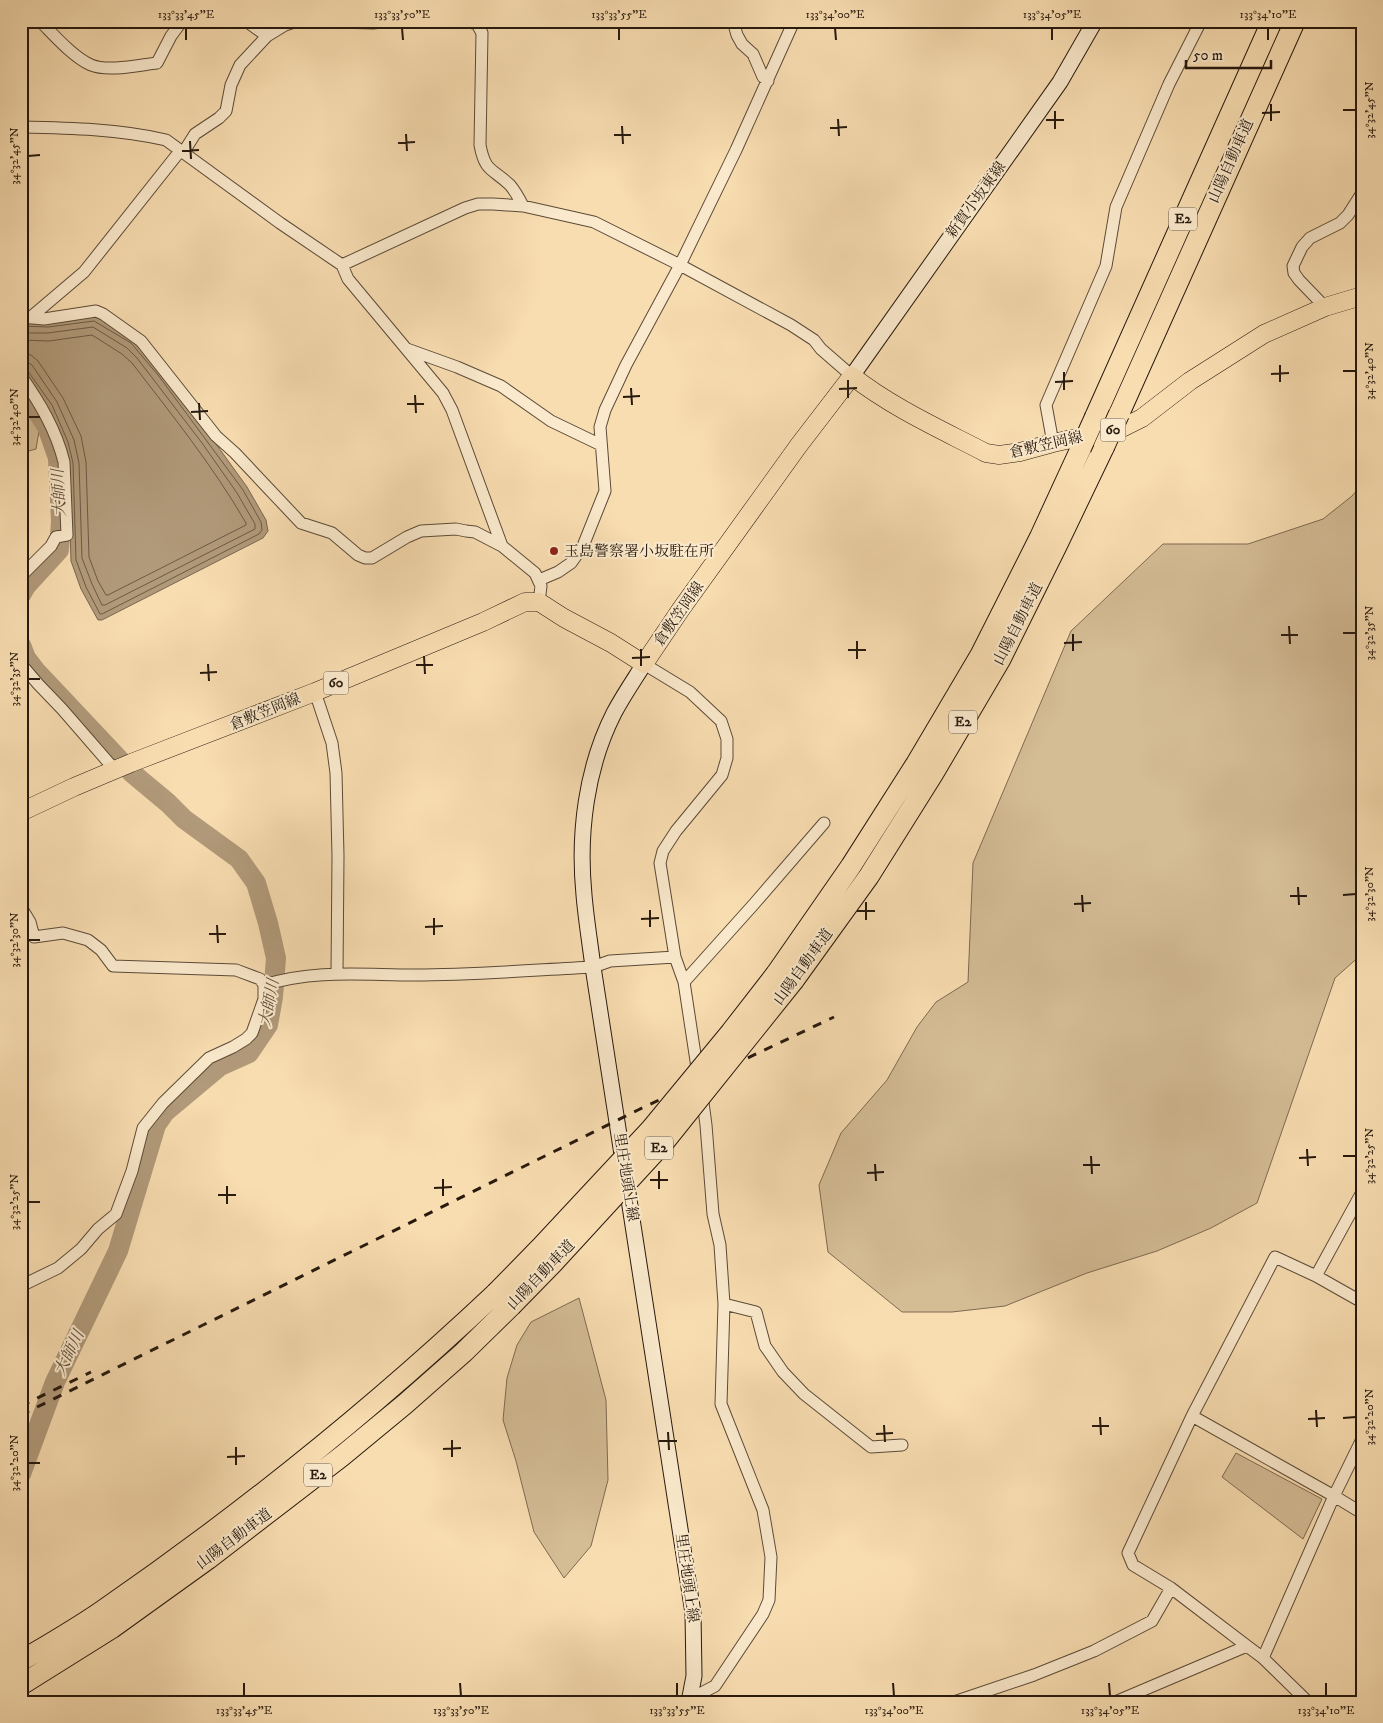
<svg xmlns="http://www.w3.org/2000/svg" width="1383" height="1723" font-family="'IM FELL DW Pica','Noto Serif JP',serif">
  <rect width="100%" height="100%" fill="#f8ddb1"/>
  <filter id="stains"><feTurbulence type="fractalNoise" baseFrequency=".004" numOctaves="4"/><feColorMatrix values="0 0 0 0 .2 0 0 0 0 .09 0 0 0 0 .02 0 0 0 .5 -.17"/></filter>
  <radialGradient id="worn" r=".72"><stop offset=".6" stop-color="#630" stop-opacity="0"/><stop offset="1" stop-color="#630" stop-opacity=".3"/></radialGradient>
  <!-- green -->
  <path fill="#d4bc95" stroke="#7e6a52" d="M 21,397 L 40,425 L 36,449 L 21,453 Z
    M 1362,484 L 1362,954 L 1335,978 L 1257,1203 L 1211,1228 L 1157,1251 L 1087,1273 L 1005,1306 L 952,1312 L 902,1312 L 828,1252 L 819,1185 L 841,1133 L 887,1080 L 917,1027 L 936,1002 L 968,982 L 973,863 L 1071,631 L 1163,544 L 1248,544 L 1323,519 L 1352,496 Z
    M 579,1298 L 606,1400 L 608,1480 L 591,1546 L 564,1578 L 534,1532 L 516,1461 L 503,1420 L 507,1378 L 517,1345 L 531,1322 Z
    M 1236,1453 L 1322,1499 L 1303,1539 L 1222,1477 Z"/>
  <!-- water -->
  <path fill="#b19a7a" stroke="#7a664f" d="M 95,315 L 134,340 L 211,437 L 247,487 L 266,520 L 268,531 L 263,538 L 102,620 L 98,620 L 81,589 L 71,561 L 68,464 L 47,408 L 21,369 L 21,321 Z"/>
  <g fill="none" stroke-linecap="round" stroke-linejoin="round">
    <!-- shore -->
    <path stroke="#6c5a44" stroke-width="1" d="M 21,326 L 48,327 L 94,321 L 131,343 L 158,375 L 243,490 L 261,522 L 262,530 L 259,534 L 102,614 L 100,614 L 86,587 L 76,560 L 73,463 L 68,442 L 52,405 L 27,370 L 21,367
      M 21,333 L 48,333 L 93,327 L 127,348 L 137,358 L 202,443 L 237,493 L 255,524 L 255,529 L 105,605 L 102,605 L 92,584 L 82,558 L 79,463 L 74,440 L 57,402 L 32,365 L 27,362 L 21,361
      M 21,340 L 49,341 L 92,335 L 122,354 L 132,363 C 172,415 213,466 246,523 L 246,525 L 108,595 L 106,595 L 98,581 L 89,557 L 86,462 L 81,436 L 63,398 L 38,361 L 31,355 L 21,353"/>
    <!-- river -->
    <path stroke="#b19a7a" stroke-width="20" d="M 21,386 L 47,427 L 58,458 L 61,521 L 59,550 L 26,586 L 21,595
      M 21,645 L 26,658 L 36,671 L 132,773 L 168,803 L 184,819 L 239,859 L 256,883 L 268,923 L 276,958 L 273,997 L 268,1025 L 249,1053 L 220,1066 L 165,1112 L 156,1125 L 118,1251 L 55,1382 L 21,1474"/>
    <!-- minor casing -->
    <g stroke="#5b4a37" stroke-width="13">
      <path id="minor" d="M 40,21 C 54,35 73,57 91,65 C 108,72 139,65 157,63 L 171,36 L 182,21
        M 302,21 L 373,23 L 390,21
        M 465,21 L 477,24 L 482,33 L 480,145 C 485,172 492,168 510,185 C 515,191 519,198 523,206
        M 733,21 L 737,35 L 742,44 L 753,54 L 763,77 L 768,81
        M 267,36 L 285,25 L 297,21
        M 21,127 C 70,128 119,129 166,140 L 280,223 L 342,265 L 348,279 L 443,393 L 452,410 L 502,546 L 535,573 L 541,586 L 539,602
        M 183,153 L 195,134 L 219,118 L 226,111 L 231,85 L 240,65 L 267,36 L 246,21
        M 342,265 L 465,208 L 478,204 L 493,204 L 523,206 L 594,222 L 680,265 L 791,325 L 814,340 L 821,349 L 852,376
        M 1325,307 L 1299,280 L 1294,273 L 1293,266 L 1302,247 L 1310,238 L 1340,223 L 1348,215 L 1362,193
        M 21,317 L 44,319 L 96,311 L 103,314 L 141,341 L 216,436 L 235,453 L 301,523 L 332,533 L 358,555 L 365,558 L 372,558 L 407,537 L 421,531 L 456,529 L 466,531 L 475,532 L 502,546
        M 31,317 L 84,272 L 180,151
        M 407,349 L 457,367 L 501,386 L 551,421 L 601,445
        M 21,376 C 40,403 56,430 64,462 L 67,535 L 56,537 L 51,546 L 21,576
        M 1053,443 L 1046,405 L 1106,266 L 1116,207 L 1169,84 L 1201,21
        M 539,580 L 558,572 L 571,563 L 583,546 L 605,491 L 600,427 L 605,410 L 626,365 L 680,265 L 736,150 L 794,21
        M 21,664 L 38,684 L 62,709 L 115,770
        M 644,664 L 690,692 L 721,721 L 727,739 L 727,758 L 722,775 L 676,831 L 663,851 L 660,863 L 675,957 L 684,982 L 698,1074
        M 315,692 L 332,743 L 336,773 L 338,856 L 337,973
        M 21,907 L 30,922 L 34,937 L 63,933 L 88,940 L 101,950 L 113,966 L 236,970 L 260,979 L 264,985 C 315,969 363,975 415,975 C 474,975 534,970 593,967 L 610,961 L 675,957
        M 684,982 L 754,904 L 824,823
        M 1316,1276 L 1362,1192
        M 21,1286 L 58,1268 L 81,1249 L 98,1229 L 116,1214 L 132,1171 L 143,1128 L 163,1103 L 209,1058 L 233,1047 L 246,1039 L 252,1033 L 264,999 L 264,985
        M 724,1304 L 756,1312 L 765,1346 L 783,1372 L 804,1394 L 871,1447 L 902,1445
        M 1192,1416 L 1334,1496 L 1362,1513
        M 1263,1658 L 1334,1496 L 1362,1439
        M 690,1699 L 715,1686 L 763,1614 L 769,1600 L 771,1557 L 763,1510 L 721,1404 L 724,1304 L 720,1245 L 713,1214 L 706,1125 L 702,1095
        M 954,1702 L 1034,1675 L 1094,1651 L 1152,1621 L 1171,1588
        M 1115,1702 L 1247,1646
        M 1308,1702 L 1263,1658 L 1247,1646 L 1171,1588 L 1133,1565 L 1128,1553 L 1192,1416 L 1275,1257 L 1316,1276 L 1362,1302"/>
    </g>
    <!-- secondary casing -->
    <g stroke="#27190e" stroke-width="17">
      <path id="secondary" d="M 852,376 L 1060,82 L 1095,21
        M 644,664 C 634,680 623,696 614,713 C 586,768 578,834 584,895 C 586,919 590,943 593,967 L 693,1613 L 694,1676 L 689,1702"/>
    </g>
    <!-- primary casing -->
    <g stroke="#27190e" stroke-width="19">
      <path id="primary" d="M 21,812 L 74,787 L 131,763 L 315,692 L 483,622 L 525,602 L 539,602 L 564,618 L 611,643 L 644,664 L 681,609 L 799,445 L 852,376 C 893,408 940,429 986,453 L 999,455 L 1020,452 L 1053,443 L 1122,428 L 1142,418 L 1190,381 L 1264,334 L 1325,307 L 1362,296"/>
    </g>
    <!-- motorway casing -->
    <g stroke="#27190e" stroke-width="22">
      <path id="motorway" d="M 1119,414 L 1295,21
        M 1095,417 L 1272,21
        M 776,974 L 851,866 L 916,764 L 981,654 L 1040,537 L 1081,448
        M 794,980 L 869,876 L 933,774 L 1000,660 L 1057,545 L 1104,447
        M 21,1661 C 48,1645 76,1629 102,1611 C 241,1515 373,1409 496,1293
        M 21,1685 L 112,1628 L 208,1559 L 342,1456 L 405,1404 L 464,1352 L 511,1306"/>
    </g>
    <!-- minor -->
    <use href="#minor" stroke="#fae9cc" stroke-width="11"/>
    <!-- secondary -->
    <use href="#secondary" stroke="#fae9cc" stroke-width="15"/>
    <!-- primary -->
    <use href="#primary" stroke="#f8ddb1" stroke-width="18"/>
    <!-- motorway -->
    <use href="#motorway" stroke="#f8ddb1" stroke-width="20"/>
    <!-- rail -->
    <path stroke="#27190e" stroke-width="3" stroke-dasharray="9 9" stroke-linecap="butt" d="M 21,1406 L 91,1372
      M 21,1415 L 638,1110 L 834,1017"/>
    <!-- motorway-bridge casing -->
    <g stroke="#27190e" stroke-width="22" stroke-linecap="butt">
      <path id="motorway-bridge" d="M 1104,447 L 1119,414
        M 1081,448 L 1095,417
        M 496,1293 L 540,1248 L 651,1129 L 731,1032 L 776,974
        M 511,1306 L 553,1263 L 665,1141 L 794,980"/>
    </g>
    <!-- motorway-bridge -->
    <use href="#motorway-bridge" stroke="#f8ddb1" stroke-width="20"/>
  </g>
  <!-- ticks -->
  <path fill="none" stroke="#27190e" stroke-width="2" d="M 186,28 L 186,40M 402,28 L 403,40M 619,28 L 619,40M 835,28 L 836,40M 1052,28 L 1052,40M 1268,28 L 1268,40M 1271,104 L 1271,121M 1343,110 L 1356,110M 1055,111 L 1055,129M 1262,113 L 1280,112M 838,119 L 839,136M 1046,120 L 1064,120M 622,126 L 623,144M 830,128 L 847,127M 406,134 L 407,151M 614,135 L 631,135M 190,141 L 191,159M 398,143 L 415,142M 182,151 L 199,150M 28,156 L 40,155M 1280,365 L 1280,382M 1343,371 L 1356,371M 1064,372 L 1064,390M 1271,374 L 1289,373M 848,380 L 848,398M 1055,382 L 1073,381M 631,388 L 632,405M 839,389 L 857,388M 415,395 L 416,413M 623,397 L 640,396M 199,403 L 200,420M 407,404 L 424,404M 191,412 L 208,411M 28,417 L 40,417M 1289,626 L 1290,644M 1343,633 L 1356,633M 1073,634 L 1073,651M 1281,635 L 1298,635M 857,641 L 857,659M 1064,643 L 1082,642M 641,649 L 641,666M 848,650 L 866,650M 424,656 L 425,674M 632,658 L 650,657M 208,664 L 209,681M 416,665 L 433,665M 200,673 L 217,672M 28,679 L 40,679M 1298,887 L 1299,905M 1082,895 L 1083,912M 1343,895 L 1356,894M 1290,896 L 1307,896M 866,902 L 866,920M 1074,904 L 1091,903M 650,910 L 650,927M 857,911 L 875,911M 434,918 L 434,935M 641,919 L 659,918M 217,925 L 218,943M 425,927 L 443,926M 209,934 L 226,934M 28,940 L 40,940M 1307,1149 L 1308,1166M 1091,1156 L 1092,1174M 1343,1156 L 1356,1156M 1299,1158 L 1316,1157M 875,1164 L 876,1181M 1083,1165 L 1100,1165M 659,1171 L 659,1189M 867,1173 L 884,1172M 443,1179 L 443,1196M 650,1180 L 668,1180M 227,1186 L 227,1204M 434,1188 L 452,1187M 218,1195 L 236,1195M 28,1202 L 40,1202M 1316,1410 L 1317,1427M 1100,1417 L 1101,1435M 1343,1418 L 1356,1417M 1308,1419 L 1325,1418M 884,1425 L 885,1442M 1092,1426 L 1109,1426M 668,1432 L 669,1450M 876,1434 L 893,1433M 452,1440 L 452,1457M 659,1441 L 677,1441M 236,1447 L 236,1465M 443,1449 L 461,1448M 227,1457 L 245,1456M 28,1463 L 40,1463M 244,1683 L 244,1696M 460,1683 L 461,1696M 677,1683 L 677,1696M 893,1683 L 894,1696M 1109,1683 L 1110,1696M 1326,1683 L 1326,1696"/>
  <!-- markers -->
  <circle fill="#8f2418" stroke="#fae9cc" stroke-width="2" cx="554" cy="551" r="5"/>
  <g text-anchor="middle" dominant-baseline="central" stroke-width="4" stroke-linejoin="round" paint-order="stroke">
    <!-- shield labels -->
    <g fill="#fae9cc" stroke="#665747" stroke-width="1">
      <rect x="1169" y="207.5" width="28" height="23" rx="4"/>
      <rect x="1100.5" y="418.5" width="25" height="23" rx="4"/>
      <rect x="323.5" y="671.5" width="25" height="23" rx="4"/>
      <rect x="949" y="710.5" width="28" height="23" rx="4"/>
      <rect x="645" y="1136.5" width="28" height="23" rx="4"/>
      <rect x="304" y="1463.5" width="28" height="23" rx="4"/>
    </g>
    <g font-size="14" font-weight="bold" fill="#27190e">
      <text x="1183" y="219">E2</text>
      <text x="1113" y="430">60</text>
      <text x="336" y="683">60</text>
      <text x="963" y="722">E2</text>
      <text x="659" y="1148">E2</text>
      <text x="318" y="1475">E2</text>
    </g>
    <!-- street labels -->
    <g font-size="15" fill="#27190e" stroke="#fae9cc">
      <text transform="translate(1231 161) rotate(-66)">山陽自動車道</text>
      <text transform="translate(976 200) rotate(-54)">新賀小坂東線</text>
      <text transform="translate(1046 445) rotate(-13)">倉敷笠岡線</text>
      <text transform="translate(679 614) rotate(-55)">倉敷笠岡線</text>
      <text transform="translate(1018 624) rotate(-63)">山陽自動車道</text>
      <text transform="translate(265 712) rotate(-22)">倉敷笠岡線</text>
      <text transform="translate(803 967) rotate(-54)">山陽自動車道</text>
      <text transform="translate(626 1177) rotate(81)">里庄地頭上線</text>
      <text transform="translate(541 1275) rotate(-46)">山陽自動車道</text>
      <text transform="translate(234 1539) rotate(-37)">山陽自動車道</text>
      <text transform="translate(687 1578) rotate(82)">里庄地頭上線</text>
    </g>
    <!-- poi labels -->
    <g font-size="15" fill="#27190e" stroke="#fae9cc" text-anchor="start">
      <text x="564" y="551">玉島警察署小坂駐在所</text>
    </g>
    <!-- water labels -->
    <g font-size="16" font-style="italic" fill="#5e4d39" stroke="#fae9cc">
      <text transform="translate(59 493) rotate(-93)">大師川</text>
      <text transform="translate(269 1003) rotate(-79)">大師川</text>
      <text transform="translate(69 1353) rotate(-64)">大師川</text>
    </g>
  </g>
  <!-- margin -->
  <rect width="1383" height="1723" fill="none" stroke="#f8ddb1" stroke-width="55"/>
  <!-- scale -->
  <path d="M1186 60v8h85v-8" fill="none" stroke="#27190e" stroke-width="2.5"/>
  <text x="1193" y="60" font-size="15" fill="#27190e" stroke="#fae9cc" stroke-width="4" paint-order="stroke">50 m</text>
  <rect x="28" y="28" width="1328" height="1668" fill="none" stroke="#27190e" stroke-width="2"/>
  <g font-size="12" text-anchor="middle" fill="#27190e">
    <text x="186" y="18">133°33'45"E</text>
    <text x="402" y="18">133°33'50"E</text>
    <text x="619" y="18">133°33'55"E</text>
    <text x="835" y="18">133°34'00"E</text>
    <text x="1052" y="18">133°34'05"E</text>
    <text x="1268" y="18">133°34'10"E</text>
    <text transform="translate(1369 110) rotate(-90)" y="4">34°32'45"N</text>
    <text transform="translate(14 156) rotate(-90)" y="4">34°32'45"N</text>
    <text transform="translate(1369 371) rotate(-90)" y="4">34°32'40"N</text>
    <text transform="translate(14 417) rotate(-90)" y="4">34°32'40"N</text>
    <text transform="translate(1369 633) rotate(-90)" y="4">34°32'35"N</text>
    <text transform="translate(14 679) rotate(-90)" y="4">34°32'35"N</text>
    <text transform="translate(1369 894) rotate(-90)" y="4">34°32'30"N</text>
    <text transform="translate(14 940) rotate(-90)" y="4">34°32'30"N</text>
    <text transform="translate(1369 1156) rotate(-90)" y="4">34°32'25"N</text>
    <text transform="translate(14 1202) rotate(-90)" y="4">34°32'25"N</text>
    <text transform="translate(1369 1417) rotate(-90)" y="4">34°32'20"N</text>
    <text transform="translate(14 1463) rotate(-90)" y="4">34°32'20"N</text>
    <text x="244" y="1714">133°33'45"E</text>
    <text x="461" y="1714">133°33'50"E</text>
    <text x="677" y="1714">133°33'55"E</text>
    <text x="894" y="1714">133°34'00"E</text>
    <text x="1110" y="1714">133°34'05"E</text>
    <text x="1326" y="1714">133°34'10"E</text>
  </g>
  <rect width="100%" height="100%" filter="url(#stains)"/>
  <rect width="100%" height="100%" fill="url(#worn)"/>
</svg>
